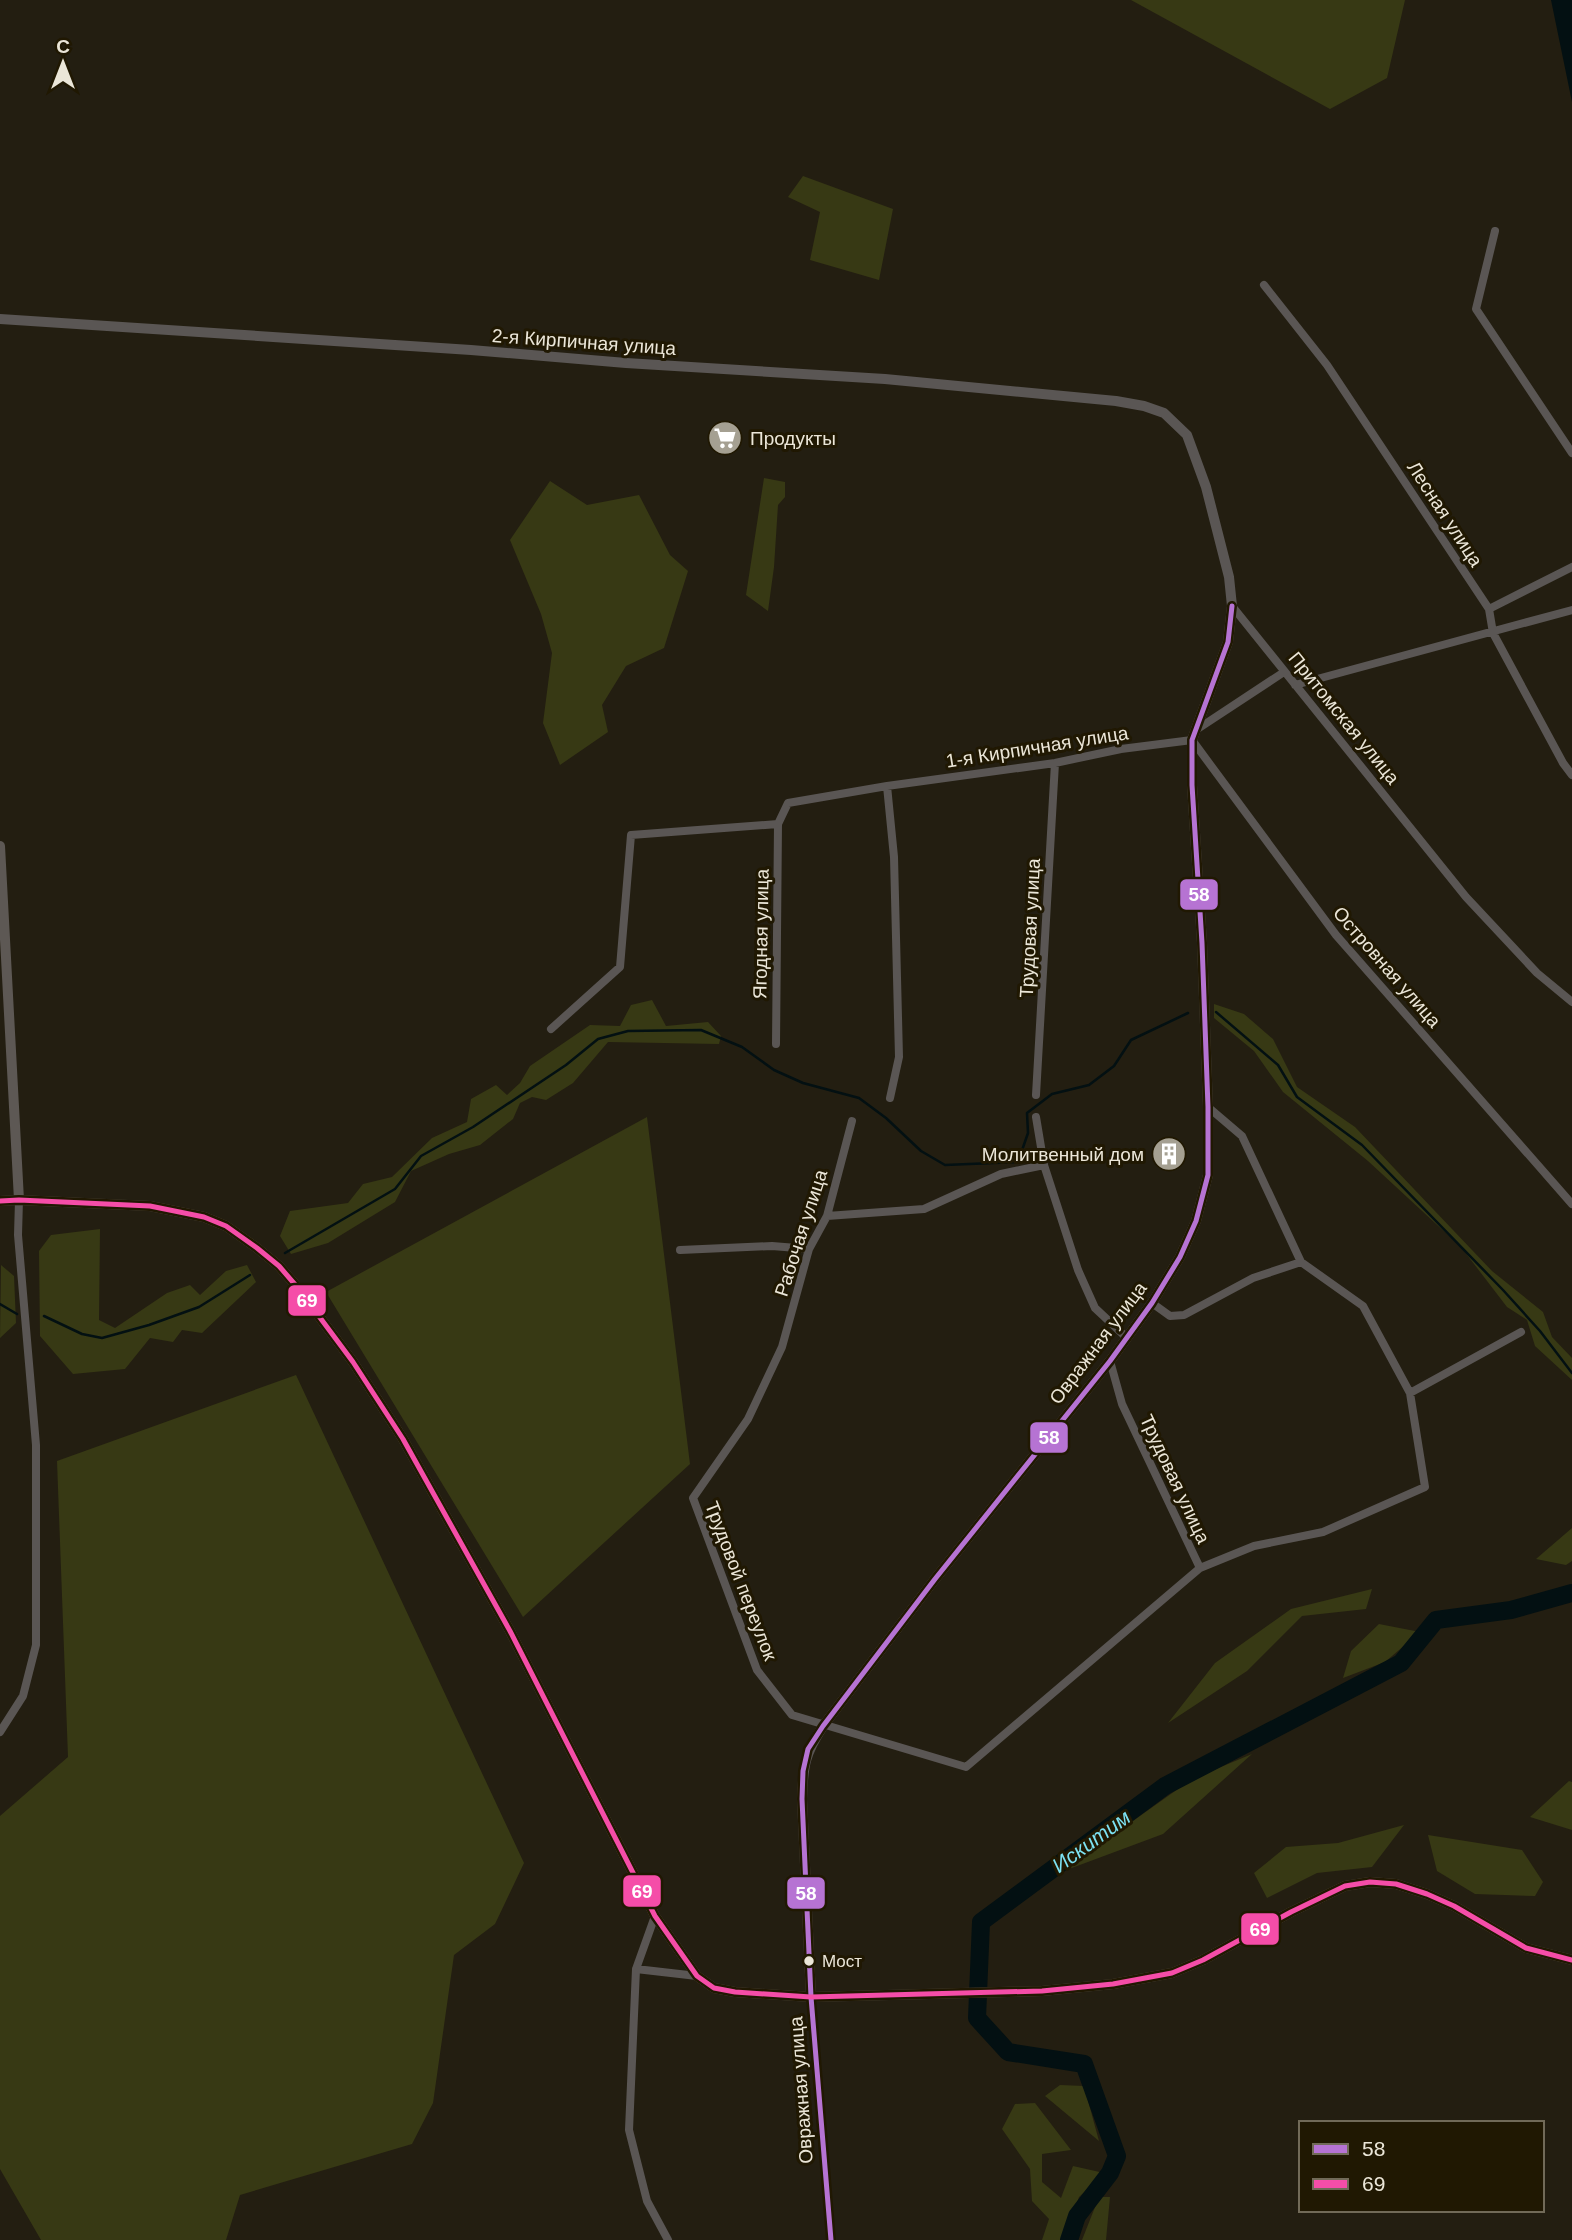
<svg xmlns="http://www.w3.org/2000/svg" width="1572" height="2240" font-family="Helvetica,sans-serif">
  <rect width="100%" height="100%" fill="#231e11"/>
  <!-- green -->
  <path fill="#373914" d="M 1131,0 L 1405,0 L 1387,78 L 1330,109 Z
    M 803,176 L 893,209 L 879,280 L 810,260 L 820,212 L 788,197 Z
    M 764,478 L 785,482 L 785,497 L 778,505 L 774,567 L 768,611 L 746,595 Z
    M 550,481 L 587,505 L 639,495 L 670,555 L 688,571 L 664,648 L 626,666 L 602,705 L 608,732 L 560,765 L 543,723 L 552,653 L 541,614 L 510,540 Z
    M 652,1000 L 666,1026 L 708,1022 L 721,1036 L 719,1044 L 608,1042 L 573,1083 L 546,1100 L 532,1097 L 520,1103 L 513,1119 L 480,1145 L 449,1154 L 411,1171 L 395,1202 L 328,1243 L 291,1254 L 280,1236 L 290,1211 L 348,1203 L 363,1184 L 392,1177 L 432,1138 L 467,1122 L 471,1099 L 496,1085 L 507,1095 L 520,1083 L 530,1066 L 590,1025 L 620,1026 L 631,1005 Z
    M 1214,1004 L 1244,1014 L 1273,1039 L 1297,1087 L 1355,1127 L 1492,1271 L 1543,1312 L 1552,1337 L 1572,1358 L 1572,1380 L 1535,1346 L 1527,1320 L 1507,1307 L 1461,1247 L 1368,1161 L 1283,1092 L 1254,1051 L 1214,1018 Z
    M 647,1117 L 690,1464 L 523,1617 L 326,1292 Z
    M 100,1229 L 99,1320 L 115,1328 L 167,1293 L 190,1285 L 200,1295 L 226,1271 L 247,1265 L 256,1282 L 202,1333 L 182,1330 L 173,1342 L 150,1338 L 125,1369 L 73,1374 L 40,1336 L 39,1251 L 51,1235 Z
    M 1,1265 L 14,1276 L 16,1323 L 0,1338 Z
    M 296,1375 L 524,1863 L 495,1924 L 454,1955 L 433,2103 L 412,2144 L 240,2195 L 226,2240 L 41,2240 L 0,2169 L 0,1816 L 68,1757 L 57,1461 Z
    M 1572,1528 L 1572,1561 L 1566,1565 L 1536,1559 Z
    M 1372,1589 L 1366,1609 L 1302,1616 L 1247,1671 L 1168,1723 L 1215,1663 L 1291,1609 Z
    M 1379,1624 L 1420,1632 L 1385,1662 L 1343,1678 L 1351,1651 Z
    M 1252,1754 L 1163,1834 L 1061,1872 L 1192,1779 Z
    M 1569,1781 L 1572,1782 L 1572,1830 L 1530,1817 Z
    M 1404,1825 L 1372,1867 L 1317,1873 L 1267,1898 L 1254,1873 L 1286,1847 L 1338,1843 Z
    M 1428,1835 L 1522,1850 L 1543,1882 L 1535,1896 L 1475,1894 L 1437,1871 Z
    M 1060,2085 L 1084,2086 L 1099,2141 L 1045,2096 Z
    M 1035,2103 L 1071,2150 L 1042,2154 L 1042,2182 L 1061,2198 L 1073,2166 L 1104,2173 L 1079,2197 L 1064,2240 L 1042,2240 L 1049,2219 L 1032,2201 L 1030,2169 L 1002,2129 L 1015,2104 Z
    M 1099,2197 L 1110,2197 L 1106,2240 L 1082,2240 Z"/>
  <!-- water -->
  <path fill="#031012" d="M 1551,0 L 1572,0 L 1572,102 Z"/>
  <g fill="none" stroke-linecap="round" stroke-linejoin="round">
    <!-- stream -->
    <path stroke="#031012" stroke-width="2.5" d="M 1216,1012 L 1278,1065 L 1297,1097 L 1362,1145 L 1503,1290 L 1540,1331 L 1572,1373
      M 285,1253 L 395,1189 L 421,1156 L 473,1127 L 566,1065 L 598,1039 L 628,1031 L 701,1030 L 742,1047 L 774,1070 L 803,1083 L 859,1098 L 886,1118 L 921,1151 L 945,1165 L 1018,1162 L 1028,1133 L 1027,1113 L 1052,1094 L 1089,1085 L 1114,1066 L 1131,1040 L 1188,1013
      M 0,1304 L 17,1314
      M 44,1316 L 82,1334 L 102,1338 L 149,1325 L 199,1307 L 250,1275"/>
    <!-- river -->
    <path stroke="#031012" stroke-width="18" d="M 1069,2240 L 1077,2216 L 1110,2173 L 1117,2156 L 1084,2064 L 1008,2052 L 977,2018 L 981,1922 L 1165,1786 L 1401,1663 L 1436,1620 L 1511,1610 L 1572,1593"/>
    <!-- minor -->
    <path stroke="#5a5654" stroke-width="8" d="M 1495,231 L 1476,309 L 1572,453
      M 1264,285 L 1327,365 L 1489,609 L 1493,633 L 1563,763 L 1572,775
      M 1232,606 L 1466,897 L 1537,973 L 1572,1002
      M 1489,609 L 1572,567
      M 1295,685 L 1572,610
      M 1196,730 L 1284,672
      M 887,786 L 894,857 L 899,1057 L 890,1098
      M 551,1029 L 620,967 L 631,835 L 778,824
      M 776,1044 L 778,824 L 788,803 L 887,786 L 1055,763 L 1121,749 L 1192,740 L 1336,935 L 1572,1204
      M 1036,1095 L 1055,763
      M 1036,1117 L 1044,1165 L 1078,1270 L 1095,1308 L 1127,1338
      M 852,1121 L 827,1216 L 809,1249 L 782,1347 L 748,1419 L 693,1498 L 757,1670 L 792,1715 L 966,1767 L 1200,1568 L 1254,1546 L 1323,1532 L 1425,1487 L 1410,1393 L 1363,1306 L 1301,1262 L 1242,1136 L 1208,1107
      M 827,1216 L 924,1209 L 1001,1174 L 1044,1165
      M 680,1250 L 772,1246 L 809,1249
      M 1152,1303 L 1170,1316 L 1184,1315 L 1253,1278 L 1301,1262
      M 1110,1361 L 1122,1404 L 1200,1568
      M 1410,1393 L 1521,1332
      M 0,1732 L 23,1696 L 36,1645 L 36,1445 L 18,1235 L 19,1200
      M 655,1916 L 636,1969 L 629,2130 L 647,2201 L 668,2240
      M 636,1969 L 697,1976
      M 811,1997 L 831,2240"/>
    <!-- tertiary -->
    <path stroke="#5a5654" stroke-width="10" d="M 0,319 L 471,350 L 626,363 L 885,379 L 1116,401 L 1144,406 L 1164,413 L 1187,435 L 1206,487 L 1229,577 L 1232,606 L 1228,642 L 1192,740 L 1192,785 L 1202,943 L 1208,1107 L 1208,1175 L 1196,1221 L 1180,1257 L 1152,1303 L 1110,1361 L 935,1579 L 823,1726 C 805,1754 803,1765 802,1799 L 811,1997
      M 0,1201 L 19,1200"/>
    <!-- secondary -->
    <path stroke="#5d5854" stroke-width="10" d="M 0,846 L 19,1200 L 150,1206 L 204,1217 L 226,1226 L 257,1248 L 279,1266 L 298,1288 L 353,1362 L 403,1439 L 510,1631 L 655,1916 L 697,1976 L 714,1988 L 735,1992 L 811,1997 L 1042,1991 L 1113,1984 L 1172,1973 L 1203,1960 L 1291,1912 L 1345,1886 L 1370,1882 L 1396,1884 L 1427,1894 L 1454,1906 L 1526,1948 L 1572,1960"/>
    <!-- bus-1 casing -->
    <g stroke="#201802" stroke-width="10">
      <path id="bus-1" d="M 831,2240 L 811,1997 L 802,1799 L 803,1771 L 808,1749 L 823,1726 L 935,1579 L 1110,1361 L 1152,1303 L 1180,1257 L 1196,1221 L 1208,1175 L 1208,1107 L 1202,943 L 1192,785 L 1192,740 L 1228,642 L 1232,606"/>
    </g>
    <!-- bus-2 casing -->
    <g stroke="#201802" stroke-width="10">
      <path id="bus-2" d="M 0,1201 L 19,1200 L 150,1206 L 204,1217 L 226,1226 L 257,1248 L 279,1266 L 298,1288 L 353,1362 L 403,1439 L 510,1631 L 655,1916 L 697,1976 L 714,1988 L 735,1992 L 811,1997 L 1042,1991 L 1113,1984 L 1172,1973 L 1203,1960 L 1291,1912 L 1345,1886 L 1370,1882 L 1396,1884 L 1427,1894 L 1454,1906 L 1526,1948 L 1572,1960"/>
    </g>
    <!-- bus-1 -->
    <use href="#bus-1" stroke="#b673d3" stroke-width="5"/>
    <!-- bus-2 -->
    <use href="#bus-2" stroke="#f54da8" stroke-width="5"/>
  </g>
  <!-- icons -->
  <defs>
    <g id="supermarket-disc" transform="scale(1.75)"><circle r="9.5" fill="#a5a092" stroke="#201802"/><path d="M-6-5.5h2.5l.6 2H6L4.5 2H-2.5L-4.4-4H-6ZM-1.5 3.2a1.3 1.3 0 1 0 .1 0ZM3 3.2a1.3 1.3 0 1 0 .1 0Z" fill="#fff"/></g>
    <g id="building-disc" transform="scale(1.75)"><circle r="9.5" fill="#a5a092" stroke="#201802"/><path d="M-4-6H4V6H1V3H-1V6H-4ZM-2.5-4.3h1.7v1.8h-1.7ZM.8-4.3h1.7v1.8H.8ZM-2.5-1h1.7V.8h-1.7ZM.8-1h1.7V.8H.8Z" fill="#fff"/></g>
  </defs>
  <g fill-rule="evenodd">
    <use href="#supermarket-disc" x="725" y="438"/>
    <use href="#building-disc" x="1169" y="1154"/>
  </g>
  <!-- markers -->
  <circle fill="#ebe6d8" stroke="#201802" stroke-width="2.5" cx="809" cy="1961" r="6"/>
  <g text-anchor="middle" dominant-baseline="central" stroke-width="6" stroke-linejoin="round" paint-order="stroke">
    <!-- bus labels -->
    <g font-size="17" fill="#ebe6d8" stroke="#201802" text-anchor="start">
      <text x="822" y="1961">Мост</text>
    </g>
    <!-- street labels -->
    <g font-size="19" fill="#ebe6d8" stroke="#201802">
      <text transform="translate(584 342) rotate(4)">2-я Кирпичная улица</text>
      <text transform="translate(1445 514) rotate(57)">Лесная улица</text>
      <text transform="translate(1344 718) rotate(51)">Притомская улица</text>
      <text transform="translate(1037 747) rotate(-9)">1-я Кирпичная улица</text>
      <text transform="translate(1030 928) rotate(-87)">Трудовая улица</text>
      <text transform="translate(761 934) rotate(-89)">Ягодная улица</text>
      <text transform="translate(1387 967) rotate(49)">Островная улица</text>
      <text transform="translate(801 1233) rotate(-72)">Рабочая улица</text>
      <text transform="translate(1098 1343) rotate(-53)">Овражная улица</text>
      <text transform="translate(1175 1479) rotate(65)">Трудовая улица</text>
      <text transform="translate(741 1581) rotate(69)">Трудовой переулок</text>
      <text transform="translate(801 2090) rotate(-94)">Овражная улица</text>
    </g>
    <!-- poi labels -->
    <g font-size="19" fill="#ebe6d8" stroke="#201802" text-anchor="start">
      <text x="750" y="438">Продукты</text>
      <text x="1144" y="1154" text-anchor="end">Молитвенный дом</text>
    </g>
    <!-- water labels -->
    <g font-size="21" font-style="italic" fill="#7de2f3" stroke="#201802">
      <text transform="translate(1091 1841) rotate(-36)">Искитим</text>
    </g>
  </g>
  <g stroke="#201802" stroke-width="2.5">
    <rect x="1179" y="878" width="40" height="33" rx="7" fill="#b673d3"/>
    <rect x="287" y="1284" width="40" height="33" rx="7" fill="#f54da8"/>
    <rect x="1029" y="1421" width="40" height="33" rx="7" fill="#b673d3"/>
    <rect x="622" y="1874" width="40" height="34" rx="7" fill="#f54da8"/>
    <rect x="786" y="1876" width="40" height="34" rx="7" fill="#b673d3"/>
    <rect x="1240" y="1912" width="40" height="34" rx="7" fill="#f54da8"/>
  </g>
  <g font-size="19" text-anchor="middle" font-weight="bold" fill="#fff">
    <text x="1199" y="901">58</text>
    <text x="307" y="1307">69</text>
    <text x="1049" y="1444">58</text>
    <text x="642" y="1898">69</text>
    <text x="806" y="1900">58</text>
    <text x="1260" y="1936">69</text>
  </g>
  <!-- legend -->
  <rect x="1299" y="2121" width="245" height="91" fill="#201802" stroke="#716a58" stroke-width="2"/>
  <rect x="1313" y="2144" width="35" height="10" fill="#b673d3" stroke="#716a58" stroke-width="2"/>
  <text x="1362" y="2156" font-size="21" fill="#ebe6d8">58</text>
  <rect x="1313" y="2179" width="35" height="10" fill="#f54da8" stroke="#716a58" stroke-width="2"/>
  <text x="1362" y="2191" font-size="21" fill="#ebe6d8">69</text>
  <!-- north arrow -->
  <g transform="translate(63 63)" stroke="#201802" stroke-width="5" paint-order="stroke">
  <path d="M0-5L12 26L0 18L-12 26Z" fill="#ebe6d8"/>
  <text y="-10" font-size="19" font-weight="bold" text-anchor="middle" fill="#ebe6d8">С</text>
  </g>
</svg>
